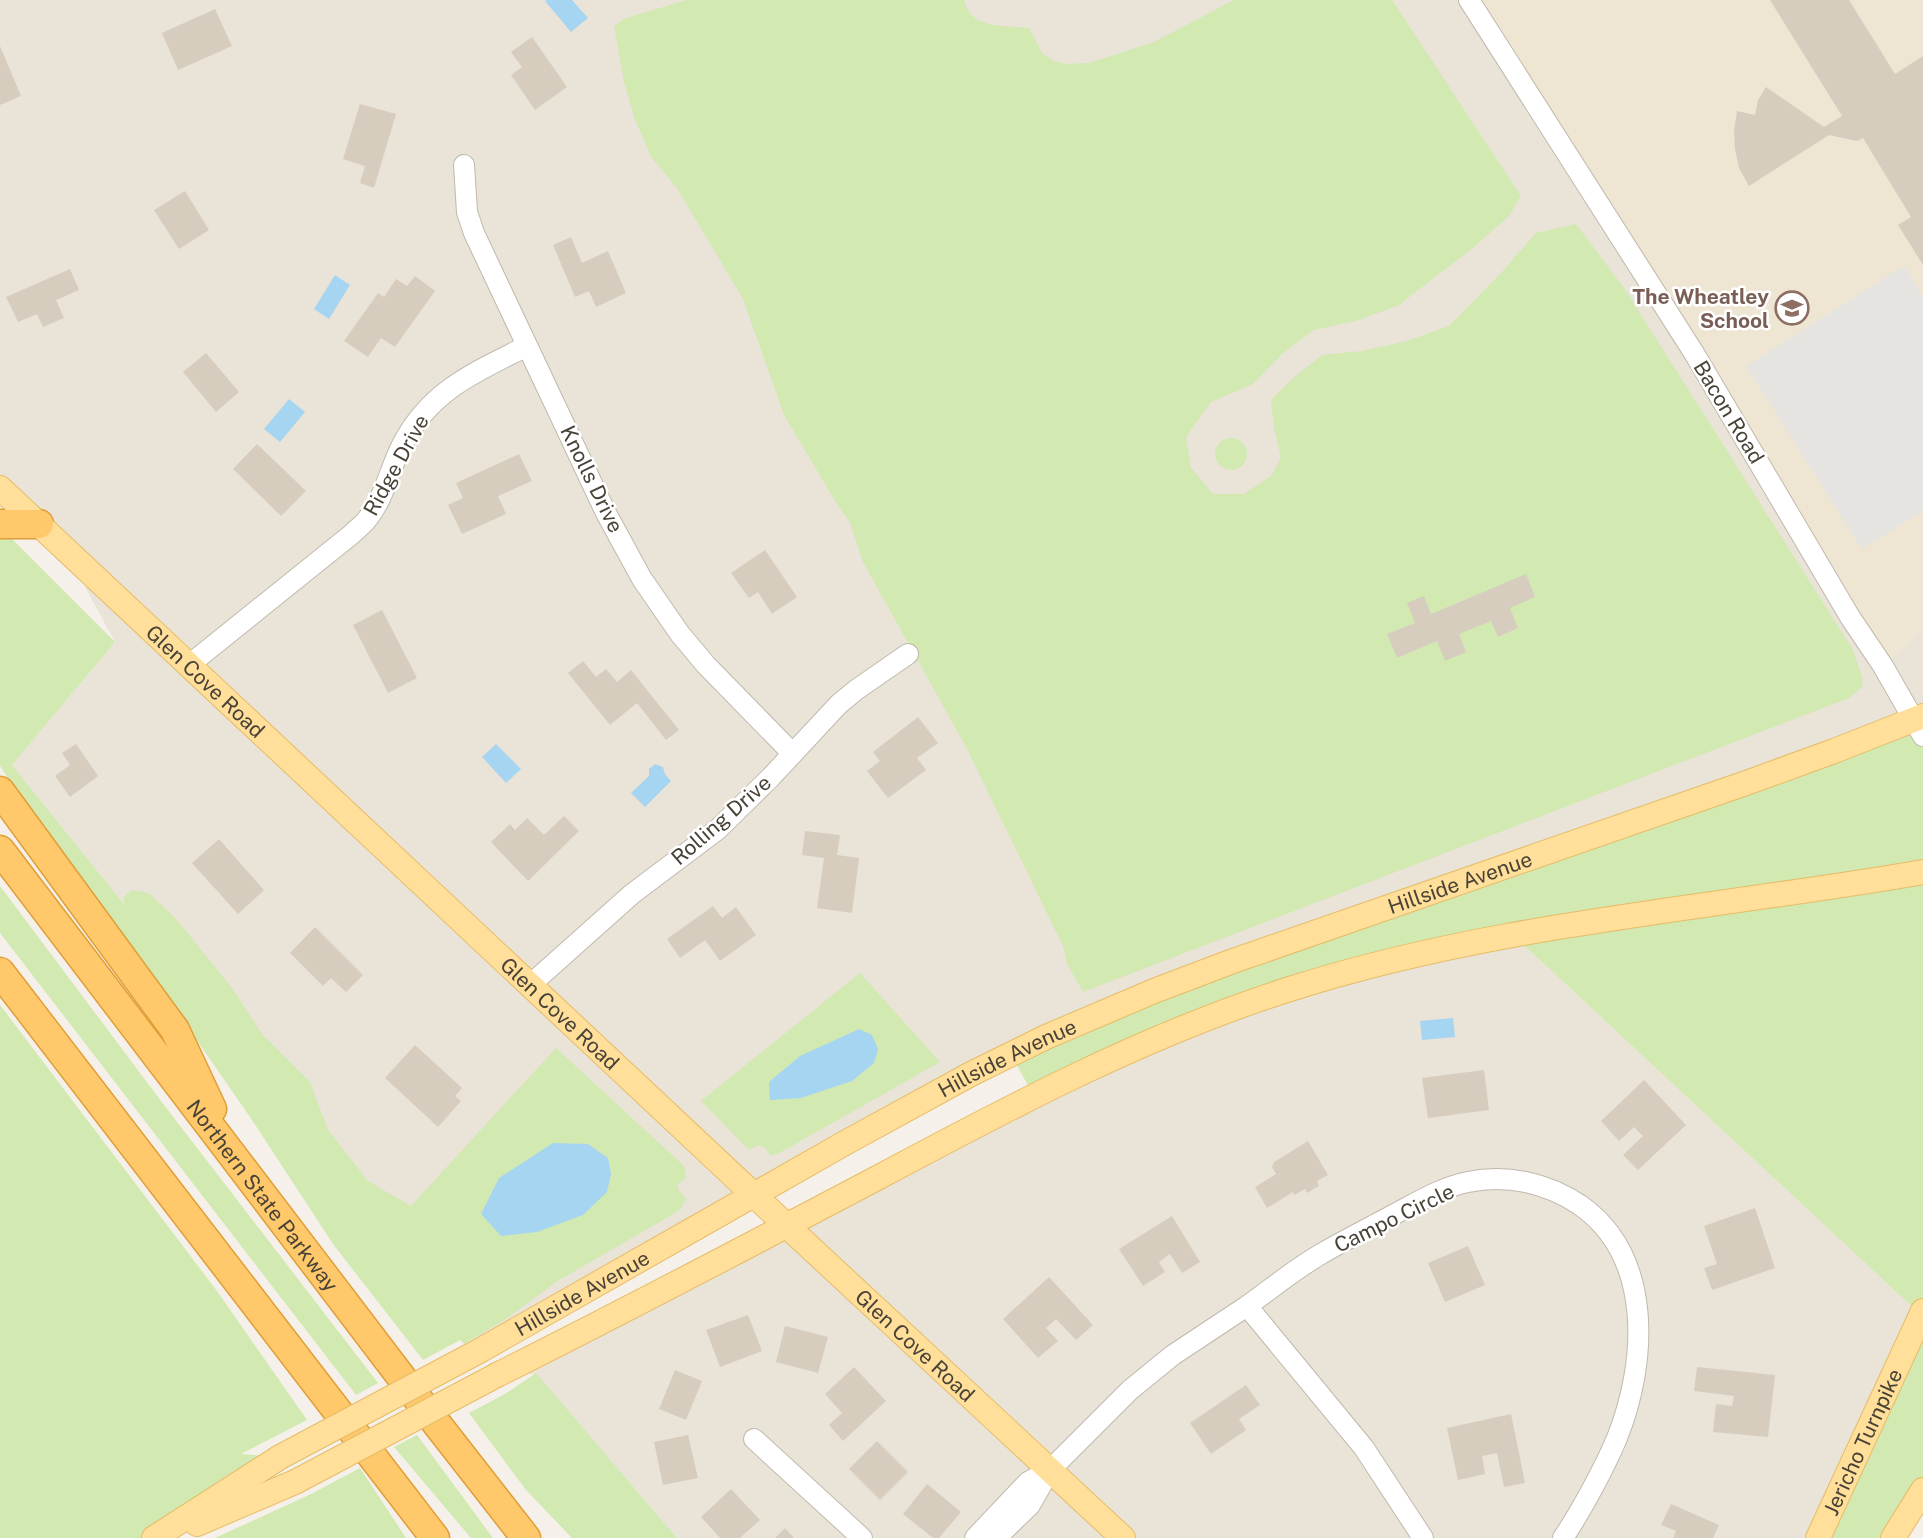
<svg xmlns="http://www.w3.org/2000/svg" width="1923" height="1538" font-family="'Public Sans',sans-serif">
  <rect width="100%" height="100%" fill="#f5f1ea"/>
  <!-- residential -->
  <path fill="#e9e3d8" d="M 0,0 L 1923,0 L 1923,716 L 1085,1020 L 481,1350 L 470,1334 L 388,1231 L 12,765 L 115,642 L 64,548 L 0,488 Z
    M 1512,934 L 1921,1315 L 1818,1538 L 677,1538 L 536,1374 L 497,1375 L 1141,1045 Z"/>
  <!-- education -->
  <path fill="#eee6d3" d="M 1470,0 L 1923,0 L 1923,630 L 1883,666 Z"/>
  <!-- green -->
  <path fill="#d2e9b2" d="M 687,0 L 964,0 C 970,30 1005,25 1029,28 L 1042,53 L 1054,61 L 1068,64 L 1089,63 L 1154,42 L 1234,0 L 1392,0 L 1521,196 L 1509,216 L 1474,247 L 1399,305 L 1359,320 L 1314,330 L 1283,353 L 1253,384 L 1211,402 L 1186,437 L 1191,468 L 1213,494 L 1244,494 L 1272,475 L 1281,457 L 1274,428 L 1271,400 L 1292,379 L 1322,355 L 1362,351 L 1407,341 L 1449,326 L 1501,273 L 1536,233 L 1576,224 L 1624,288 L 1853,650 L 1863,680 L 1862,687 L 1849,698 L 1083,992 L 1067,964 L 1063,946 L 966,747 L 863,562 L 850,523 L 835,501 L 784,415 L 743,299 L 677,188 L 651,157 L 634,117 L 624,82 L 614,26 L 626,18 Z
    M1215 454a16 16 0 1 1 32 0a16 16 0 1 1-32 0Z
    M 10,537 L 115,642 L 12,765 L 124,904 L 124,897 L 131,890 L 149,893 L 177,920 L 232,988 L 262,1034 L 310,1082 L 328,1130 L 368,1181 L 411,1206 L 556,1048 L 684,1166 L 686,1178 L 678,1184 L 678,1189 L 686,1199 L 680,1210 L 556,1282 L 506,1319 L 464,1344 L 460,1340 L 423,1360 L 333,1244 L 250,1117 L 128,941 L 13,786 L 0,766 L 0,538 Z
    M 1923,716 L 1923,1490 L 1893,1538 L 1818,1538 L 1921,1315 L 1512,934 L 1401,958 L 1033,1095 L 1011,1054 Z
    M 0,886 L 161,1101 L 378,1383 L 356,1395 L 0,933 Z
    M 860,973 L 940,1062 L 783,1151 L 771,1156 L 765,1148 L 758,1145 L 749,1150 L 701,1101 Z
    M 0,1005 L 217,1291 L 307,1420 L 241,1454 L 280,1457 L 154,1538 L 0,1538 Z
    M 536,1373 L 677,1538 L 572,1538 L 526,1490 L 469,1413 L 505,1394 Z
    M 417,1435 L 493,1538 L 471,1538 L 394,1447 Z
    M 360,1468 L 406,1538 L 215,1538 L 311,1494 Z"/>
  <!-- parking -->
  <path fill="#e6e4e1" d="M 1904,266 L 1923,296 L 1923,511 L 1862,549 L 1746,366 Z"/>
  <!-- water -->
  <path fill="#a6d5f2" d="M 547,0 L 572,0 L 588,18 L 571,32 L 545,1 Z
    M 335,275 L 350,285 L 329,319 L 314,309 Z
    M 289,399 L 305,412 L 280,442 L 264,429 Z
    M 496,744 L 521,769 L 506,783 L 482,757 Z
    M 655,764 L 663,767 L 665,774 L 671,781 L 645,807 L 631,793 L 649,776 L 649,769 Z
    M 1453,1018 L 1455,1037 L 1422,1040 L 1420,1021 Z
    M 859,1029 L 872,1035 L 878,1049 L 874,1063 L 852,1081 L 801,1098 L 770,1100 L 769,1082 L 800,1056 Z
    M 553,1143 L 588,1144 L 608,1158 L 611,1174 L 607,1192 L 583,1215 L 537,1232 L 501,1236 L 481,1214 L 499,1178 Z"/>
  <!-- building -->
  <path fill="#d7cdbf" d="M 1770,0 L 1849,0 L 1895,74 L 1923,56 L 1923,265 L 1898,225 L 1911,217 L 1863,138 L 1857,141 L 1829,135 L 1749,186 L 1739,168 L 1735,149 L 1734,131 L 1737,111 L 1755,115 L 1758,100 L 1766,87 L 1824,127 L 1842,116 Z
    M 215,9 L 232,46 L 178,70 L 162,33 Z
    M 532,37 L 567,87 L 535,110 L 511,75 L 522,67 L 511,52 Z
    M 0,46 L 21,96 L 0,105 Z
    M 360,104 L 396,114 L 374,188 L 360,183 L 365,166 L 343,159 Z
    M 185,191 L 209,230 L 179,249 L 154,210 Z
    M 571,237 L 582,263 L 608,251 L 626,293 L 596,307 L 589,291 L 575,297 L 553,245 Z
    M 70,269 L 79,290 L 56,300 L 64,318 L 43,327 L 37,314 L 18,322 L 6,297 Z
    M 415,276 L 435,291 L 395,347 L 381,338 L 368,357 L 344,341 L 378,293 L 384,297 L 396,279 L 407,286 Z
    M 206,353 L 239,392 L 216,412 L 183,372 Z
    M 257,444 L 306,491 L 281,516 L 233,469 Z
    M 519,454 L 532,481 L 498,496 L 506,514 L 462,534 L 448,505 L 463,498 L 456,483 Z
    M 765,550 L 797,597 L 772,614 L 758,592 L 749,598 L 731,573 Z
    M 1526,574 L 1535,597 L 1510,608 L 1518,628 L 1498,637 L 1491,621 L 1459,634 L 1466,652 L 1445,661 L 1437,641 L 1397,658 L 1387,634 L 1415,623 L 1407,603 L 1424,596 L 1431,614 Z
    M 382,610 L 417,678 L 388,693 L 353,625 Z
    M 583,661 L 596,677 L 606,669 L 617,682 L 631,670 L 679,730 L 666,740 L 637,703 L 610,725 L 568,673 Z
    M 918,717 L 938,743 L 917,758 L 926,770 L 888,798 L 867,771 L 880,761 L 873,752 Z
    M 76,744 L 98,776 L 70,797 L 55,776 L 70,765 L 62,753 Z
    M 564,816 L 579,831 L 528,881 L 491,842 L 510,824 L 515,830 L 527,818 L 544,835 Z
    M 805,831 L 840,835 L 837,855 L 859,858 L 852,913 L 817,908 L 824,858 L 802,855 Z
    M 219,839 L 264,890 L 238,914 L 192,863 Z
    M 713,906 L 722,918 L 736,907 L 756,935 L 720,961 L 705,940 L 680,958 L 667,939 Z
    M 315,927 L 363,975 L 346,992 L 331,978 L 323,986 L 290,953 Z
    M 415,1045 L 462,1088 L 455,1096 L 461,1101 L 438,1127 L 385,1078 Z
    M 1484,1070 L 1489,1110 L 1428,1118 L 1422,1078 Z
    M 1644,1080 L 1686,1125 L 1638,1170 L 1623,1155 L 1643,1136 L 1634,1127 L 1619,1141 L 1601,1121 Z
    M 1308,1141 L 1328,1175 L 1317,1181 L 1319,1186 L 1307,1193 L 1305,1189 L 1294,1195 L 1293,1192 L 1267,1208 L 1255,1187 L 1276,1174 L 1272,1167 L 1274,1162 Z
    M 1755,1208 L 1775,1268 L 1712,1290 L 1704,1268 L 1717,1264 L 1704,1226 Z
    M 1172,1216 L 1200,1262 L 1182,1273 L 1170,1254 L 1159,1262 L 1165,1272 L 1143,1286 L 1119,1249 Z
    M 1468,1246 L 1485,1285 L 1445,1302 L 1428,1263 Z
    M 1049,1277 L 1093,1325 L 1076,1340 L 1056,1319 L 1046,1328 L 1058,1341 L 1038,1358 L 1003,1319 Z
    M 748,1315 L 762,1351 L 720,1367 L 706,1330 Z
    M 785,1326 L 828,1337 L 818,1373 L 776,1362 Z
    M 854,1367 L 886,1401 L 843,1441 L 829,1425 L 842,1413 L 825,1394 Z
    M 1697,1367 L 1775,1375 L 1768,1437 L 1713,1432 L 1716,1404 L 1732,1406 L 1734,1396 L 1694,1391 Z
    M 675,1370 L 702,1381 L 686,1420 L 659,1409 Z
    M 1246,1385 L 1260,1405 L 1239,1419 L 1246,1430 L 1211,1454 L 1190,1423 Z
    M 1511,1414 L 1525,1483 L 1504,1487 L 1497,1453 L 1482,1456 L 1485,1474 L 1458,1480 L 1447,1428 Z
    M 688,1435 L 698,1478 L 663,1485 L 654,1442 Z
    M 877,1441 L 908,1472 L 880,1500 L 849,1469 Z
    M 927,1484 L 961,1512 L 939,1538 L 933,1538 L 903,1514 Z
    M 731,1489 L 760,1520 L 740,1538 L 720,1538 L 701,1517 Z
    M 1671,1504 L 1719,1525 L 1713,1538 L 1673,1538 L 1676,1531 L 1661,1525 Z
    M 785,1528 L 794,1538 L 775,1538 Z"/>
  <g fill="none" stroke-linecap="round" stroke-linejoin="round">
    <!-- minor casing -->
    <g stroke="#c1b9ac" stroke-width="22">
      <path id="minor" d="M 1469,0 L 1694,353 L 1850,617 L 1883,666 L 1923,736
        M 464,165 L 467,212 L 474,233 L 606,513 L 642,579 L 680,634 L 706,665 L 792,753
        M 189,665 L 352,534 C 357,529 364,524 368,518 C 385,497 390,467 403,443 C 432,389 476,372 527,346
        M 530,985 L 632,894 L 717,830 L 771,777 L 839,704 L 856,690 L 908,654
        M 754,1439 L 862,1538
        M 975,1538 L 1028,1482 L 1050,1470
        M 996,1538 L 1030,1505 L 1050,1470 L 1130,1390 L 1173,1355 L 1247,1306
        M 1423,1538 L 1364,1448 L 1247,1306 C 1271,1289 1295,1269 1321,1254 C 1345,1240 1369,1228 1393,1215 C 1416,1203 1442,1187 1468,1182 C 1508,1174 1547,1183 1580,1205 C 1654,1257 1647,1363 1617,1438 C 1604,1469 1581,1511 1563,1538"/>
    </g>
    <!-- major casing -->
    <g stroke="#e6bc67" stroke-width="26">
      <g id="major">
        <path id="s1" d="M 0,488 L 787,1226 L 1123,1538"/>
        <path id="s2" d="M 481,1350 L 845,1143 L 971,1074 L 1046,1037 L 1154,991 L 1233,961 L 1749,782 L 1834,751 L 1923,716"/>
        <path d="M 497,1375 C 625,1311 752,1244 879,1177 C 1012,1106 1145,1035 1290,989 C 1496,923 1711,909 1923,872"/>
        <path d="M 197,1524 L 295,1482"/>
        <path d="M 154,1538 L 280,1457"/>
        <path id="s3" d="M 1818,1538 L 1923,1311"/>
        <path d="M 1893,1538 L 1923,1490"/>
      </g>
    </g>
    <!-- highway casing -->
    <g stroke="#e09e38" stroke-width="31">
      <g id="highway">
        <path d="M 0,524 L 39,524"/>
        <path d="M 0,791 L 175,1030 L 212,1109"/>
        <path id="s4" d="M 0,850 L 437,1424 L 526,1538"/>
        <path d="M 0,972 L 435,1538"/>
      </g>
    </g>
    <!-- minor -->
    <use href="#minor" stroke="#fff" stroke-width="20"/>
    <!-- major -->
    <use href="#major" stroke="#ffdf99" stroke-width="24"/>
    <!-- highway -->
    <use href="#highway" stroke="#ffc96b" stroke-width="28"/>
    <!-- major-bridge casing -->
    <g stroke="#e6bc67" stroke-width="26" stroke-linecap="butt">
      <path id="major-bridge" d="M 280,1457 L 481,1350
        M 295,1482 L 497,1375"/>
    </g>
    <!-- major-bridge -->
    <use href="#major-bridge" stroke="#ffdf99" stroke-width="24"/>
  </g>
  <!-- icons -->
  <defs>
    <g id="school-ring" transform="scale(1.725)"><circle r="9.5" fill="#fff" stroke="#8d6e63" stroke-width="1.5"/><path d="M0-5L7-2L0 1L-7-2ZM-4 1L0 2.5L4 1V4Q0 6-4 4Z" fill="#8d6e63"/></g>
  </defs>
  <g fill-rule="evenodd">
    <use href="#school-ring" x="1792" y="308"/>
  </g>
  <g text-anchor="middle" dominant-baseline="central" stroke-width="5" stroke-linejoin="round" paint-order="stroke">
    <!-- education labels -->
    <g font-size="21" font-weight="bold" fill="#785e54" stroke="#fff" text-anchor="end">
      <text x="1769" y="296">The Wheatley<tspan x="1769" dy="24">School</tspan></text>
    </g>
    <!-- street labels -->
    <g font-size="21" fill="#494237" stroke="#fff">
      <text transform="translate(1729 412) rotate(59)">Bacon Road</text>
      <text transform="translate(396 465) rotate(-61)">Ridge Drive</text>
      <text transform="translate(592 479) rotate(64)">Knolls Drive</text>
      <text stroke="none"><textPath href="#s1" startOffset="282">Glen Cove Road</textPath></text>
      <text transform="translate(721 820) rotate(-41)">Rolling Drive</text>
      <text stroke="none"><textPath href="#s2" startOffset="1088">Hillside Avenue</textPath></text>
      <text stroke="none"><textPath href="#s1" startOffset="768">Glen Cove Road</textPath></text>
      <text stroke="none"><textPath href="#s2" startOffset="602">Hillside Avenue</textPath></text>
      <text stroke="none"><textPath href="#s4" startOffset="434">Northern State Parkway</textPath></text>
      <text transform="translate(1394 1218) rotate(-26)">Campo Circle</text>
      <text stroke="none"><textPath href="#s2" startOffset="116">Hillside Avenue</textPath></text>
      <text stroke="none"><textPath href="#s1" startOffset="1254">Glen Cove Road</textPath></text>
      <text stroke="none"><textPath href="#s3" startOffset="106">Jericho Turnpike</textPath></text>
    </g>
  </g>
</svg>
